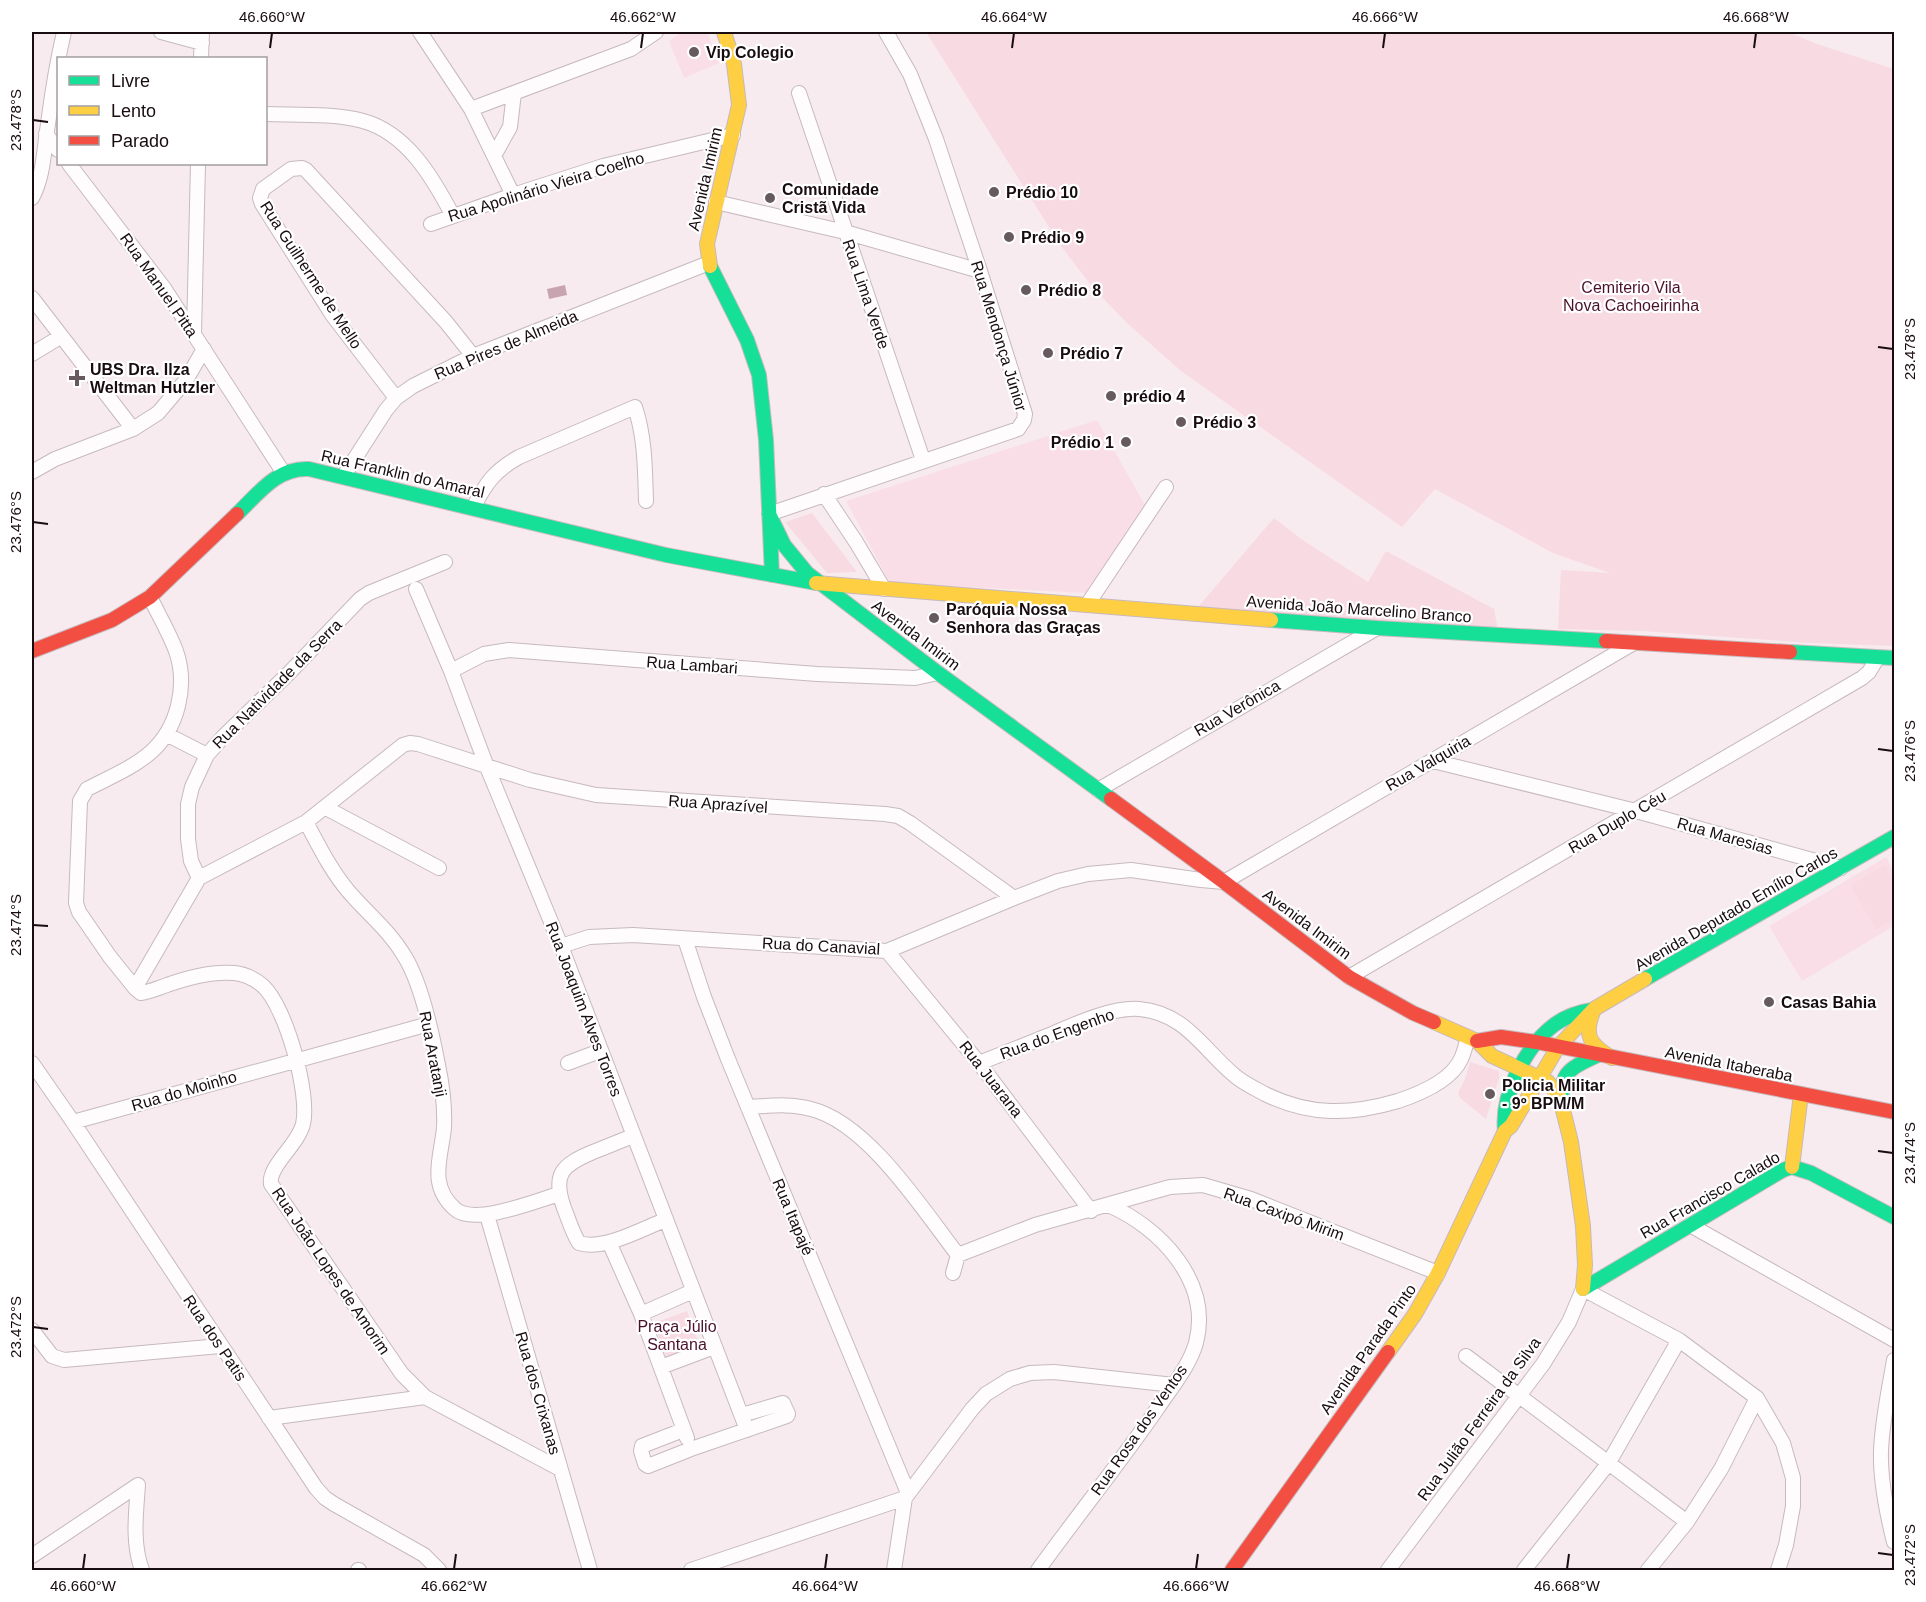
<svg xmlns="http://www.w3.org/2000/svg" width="1926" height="1602" font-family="Helvetica,sans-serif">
  <rect width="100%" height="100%" fill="#f8ebef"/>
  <!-- built -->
  <path fill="#fadee7" d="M 682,32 L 707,32 L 719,63 L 684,78 L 669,41 Z
    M 1097,420 L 1145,505 L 1086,593 L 890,583 L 846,501 Z
    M 1886,857 L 1894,872 L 1894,926 L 1802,981 L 1769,926 Z"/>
  <!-- green -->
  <path fill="#f8dae3" d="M 926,32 L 1788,32 L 1817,44 L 1894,69 L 1894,646 L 1810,643 L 1642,631 L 1558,629 L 1561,570 L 1610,573 L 1553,553 L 1435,489 L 1402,527 L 1181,371 L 1128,324 L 1094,289 L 1061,246 Z
    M 812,513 L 857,572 L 827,573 L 785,522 Z
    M 1274,518 L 1304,541 L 1368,582 L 1386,551 L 1494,609 L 1498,630 L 1198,607 Z
    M 1885,865 L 1894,882 L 1894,919 L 1876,929 L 1850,885 Z
    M 1470,1062 L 1499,1071 L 1499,1078 L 1486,1119 L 1460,1098 L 1458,1093 L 1465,1079 Z
    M 687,1311 L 700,1347 L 667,1359 L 654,1323 Z"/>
  <!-- water -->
  <path fill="#c8a4b0" d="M 565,285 L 567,295 L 549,299 L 547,289 Z"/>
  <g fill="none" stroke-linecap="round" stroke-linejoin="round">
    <!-- street casing -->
    <g stroke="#c6babe" stroke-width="16">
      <path id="street" d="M 161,32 L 202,43
        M 420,32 L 471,109 L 513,195
        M 201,58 L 202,32
        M 799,93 L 923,460
        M 471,109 L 631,49 L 656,32
        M 266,114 C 295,115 335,113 363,121 C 407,133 433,178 453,216
        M 46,134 L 58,150
        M 495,154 L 510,127 L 514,93
        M 69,164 L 164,288 L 283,472
        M 32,198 C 44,176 44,148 48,124 C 52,93 57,62 64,32
        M 716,202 L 845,232 L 980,271
        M 431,224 L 513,195 L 603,166 L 733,135
        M 32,298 L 133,429
        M 194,333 L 198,164
        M 32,354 L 60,337
        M 396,398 L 333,316 L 262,204 L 260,198 L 263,189 L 291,169 L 302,168 L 306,170 L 446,322 L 473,356
        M 32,472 L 55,459 L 133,429 L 158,413 L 186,380 L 204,349
        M 343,477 L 386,410 L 396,398 L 413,386 L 473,356 L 709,263
        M 824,494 L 856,542 L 884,589
        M 473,508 C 486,483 494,471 519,457 L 635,407 C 645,437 645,469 646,501
        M 769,514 L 1018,429 L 1024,420 L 1025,414 L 980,271 L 936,139 L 910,74 L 886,32
        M 416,589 L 451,671 L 487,767 L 561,946 L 747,1430
        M 150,597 C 158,614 169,632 176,651 C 188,685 178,728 151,752 C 133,768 108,778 87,789 L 80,801 L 76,903 L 79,912 L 110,957 L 135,988 L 141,993 C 150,992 158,988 167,985 C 189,977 211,971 234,973 C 245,974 255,979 263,986 C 286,1007 310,1094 303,1124 C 298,1145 268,1166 271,1184 L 402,1374 L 425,1397 L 560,1469
        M 1087,605 L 1166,487
        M 451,671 L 484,654 L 509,650 L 817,674 L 915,678 L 938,673
        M 166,734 L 207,755
        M 1433,761 L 1636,811 L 1841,868
        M 1098,790 L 1377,628
        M 326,808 L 439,868
        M 306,822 C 319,846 331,871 349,892 C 368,914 390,931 405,957 C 422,985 432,1033 438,1065 C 442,1084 445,1108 444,1128 C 441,1158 428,1185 455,1209 C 474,1226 536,1201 559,1194
        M 199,878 L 306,822 L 403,745 L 410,743 L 418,744 L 530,780 L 596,795 L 885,814 L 898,816 L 910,823 L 1014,898
        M 199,878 L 191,861 L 188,839 L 188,804 L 192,787 L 207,755 L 223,737 L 289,673 L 360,599 L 369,593 L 445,562
        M 685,939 L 704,997 L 728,1059 L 908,1493
        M 561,946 L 589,937 L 633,935 L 887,951 L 1014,898 L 1058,881 L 1088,874 L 1131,870 L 1201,880 L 1224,882 L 1632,644
        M 887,951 L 979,1063 L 1091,1211
        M 1349,977 L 1862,678 L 1869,672 L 1878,657
        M 135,988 L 199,878
        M 32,1063 L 73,1122 L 316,1488 L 325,1498 L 334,1504 L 424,1555 L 439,1570
        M 568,1063 L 600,1051
        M 979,1063 C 1002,1054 1025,1045 1047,1036 C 1073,1025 1111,1007 1139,1009 C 1185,1013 1202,1048 1234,1075 C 1243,1083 1254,1088 1265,1094 C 1310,1116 1350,1115 1398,1101 C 1419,1094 1451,1081 1461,1059 C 1464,1053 1466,1044 1468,1037
        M 748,1107 C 769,1106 790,1103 811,1109 C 868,1123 923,1210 958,1255 L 953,1273
        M 73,1122 L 429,1024
        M 633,1136 C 620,1141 606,1147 593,1152 C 562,1165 552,1174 564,1208 C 569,1220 572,1232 579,1243 C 603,1251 642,1229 665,1220
        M 487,1215 L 590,1570
        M 1690,1225 L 1894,1340
        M 609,1242 L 641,1314 L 687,1438
        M 958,1255 L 1035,1225 L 1170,1187 L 1203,1185 L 1251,1199 L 1438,1273
        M 641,1314 L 693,1291
        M 32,1330 L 52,1356 L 64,1360 L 220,1346
        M 1466,1356 L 1687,1522
        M 1894,1360 C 1889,1390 1882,1421 1881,1451 C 1880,1481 1887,1514 1894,1542
        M 661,1367 L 714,1347
        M 269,1418 L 425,1397
        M 683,1430 L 642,1446 L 641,1451 L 645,1464 L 648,1466 L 691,1449 L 787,1416 L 788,1414 L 783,1403 L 742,1415
        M 138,1485 C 136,1514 132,1543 142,1570
        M 32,1556 L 138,1485
        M 358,1570 L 359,1570
        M 691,1570 L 905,1498 L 972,1409 L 986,1394 L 1010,1379 L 1030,1373 L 1054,1372 L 1174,1385
        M 894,1570 L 905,1498
        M 1038,1570 C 1077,1516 1119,1464 1157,1409 C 1171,1388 1189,1367 1196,1343 C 1212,1282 1160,1227 1108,1205
        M 1388,1570 L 1543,1364 L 1569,1322 L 1583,1289 L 1679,1340 L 1757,1398 L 1783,1443 L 1793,1478 L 1793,1506 L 1786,1545 L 1778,1570
        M 1524,1570 L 1608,1464 L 1679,1340
        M 1648,1570 L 1687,1522 L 1721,1469 L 1757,1398"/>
    </g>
    <!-- fast casing -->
    <g stroke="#c6babe" stroke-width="16">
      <path id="fast" d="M 710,266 L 747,340 L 759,375 L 766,440 L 772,575
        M 237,514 C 258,494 277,467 309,469 L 666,555 L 816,583
        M 769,514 L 784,545 L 807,573 L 938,673 L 1111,799
        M 1271,620 L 1377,628 L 1606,641
        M 1790,652 L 1894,658
        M 1645,979 L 1894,837
        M 1563,1110 C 1559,1073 1566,1070 1598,1055
        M 1505,1131 C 1501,1095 1525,1047 1554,1025 C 1565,1017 1578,1012 1592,1010
        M 1583,1289 L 1783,1170 L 1792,1167 L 1811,1173 L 1894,1217"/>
    </g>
    <!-- slow casing -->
    <g stroke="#c6babe" stroke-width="16">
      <path id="slow" d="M 710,266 L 707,244 L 739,105 L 734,64 L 724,32
        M 816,583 L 1271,620
        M 1593,1012 C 1583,1037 1591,1045 1612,1058
        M 1434,1022 L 1477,1041 L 1492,1056 L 1548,1082 L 1560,1098 L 1571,1142 L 1583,1226 L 1585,1265 L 1583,1289
        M 1792,1167 L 1801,1094
        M 1388,1352 L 1415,1314 L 1438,1273 L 1505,1131 L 1511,1126 L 1558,1047 L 1594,1009 L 1645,979"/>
    </g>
    <!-- jam casing -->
    <g stroke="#c6babe" stroke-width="16">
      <path id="jam" d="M 1606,641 L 1790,652
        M 32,651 L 112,620 L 150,597 L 237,514
        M 1111,799 L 1224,882 L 1349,977 L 1413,1013 L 1434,1022
        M 1477,1041 L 1501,1037 L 1536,1042 L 1894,1112
        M 1232,1570 L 1388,1352"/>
    </g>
    <!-- street -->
    <use href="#street" stroke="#fefcfd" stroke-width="14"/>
    <!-- fast -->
    <use href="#fast" stroke="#16e098" stroke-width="14"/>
    <!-- slow -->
    <use href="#slow" stroke="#ffcf43" stroke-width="14"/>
    <!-- jam -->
    <use href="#jam" stroke="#f24e42" stroke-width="14"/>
  </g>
  <!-- ticks -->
  <path fill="none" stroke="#190c11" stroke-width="2" d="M 270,48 L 272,33M 641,48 L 643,33M 1012,48 L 1014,33M 1383,48 L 1385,33M 1754,48 L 1756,33M 33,120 L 48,122M 1878,347 L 1893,349M 33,522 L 48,524M 1878,749 L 1893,751M 33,925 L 48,926M 1878,1151 L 1893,1153M 33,1327 L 48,1329M 1878,1553 L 1893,1555M 83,1569 L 85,1554M 454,1569 L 456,1554M 825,1569 L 827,1554M 1196,1569 L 1198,1554M 1567,1569 L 1569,1554"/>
  <!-- markers -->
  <g fill="#675a5f" stroke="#fff" stroke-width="2">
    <circle cx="694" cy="52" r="6"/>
    <circle cx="994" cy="192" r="6"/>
    <circle cx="770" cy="198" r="6"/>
    <circle cx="1009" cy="237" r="6"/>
    <circle cx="1026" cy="290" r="6"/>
    <circle cx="1048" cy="353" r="6"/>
    <path d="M74 369h6v6h6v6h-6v6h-6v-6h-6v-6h6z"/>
    <circle cx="1111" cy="396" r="6"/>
    <circle cx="1181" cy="422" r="6"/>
    <circle cx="1126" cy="442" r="6"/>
    <circle cx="934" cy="618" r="6"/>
    <circle cx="1769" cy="1002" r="6"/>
    <circle cx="1490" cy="1094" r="6"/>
  </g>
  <g text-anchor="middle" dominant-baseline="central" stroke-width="4.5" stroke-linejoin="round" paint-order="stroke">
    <!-- poi labels -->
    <g font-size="16" font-weight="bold" fill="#190c11" stroke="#fff" text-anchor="start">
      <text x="706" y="52">Vip Colegio</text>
      <text x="782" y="189">Comunidade<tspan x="782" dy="18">Cristã Vida</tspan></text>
      <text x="1006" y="192">Prédio 10</text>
      <text x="1021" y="237">Prédio 9</text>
      <text x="1038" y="290">Prédio 8</text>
      <text x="1060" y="353">Prédio 7</text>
      <text x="90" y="369">UBS Dra. Ilza<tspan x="90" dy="18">Weltman Hutzler</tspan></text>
      <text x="1123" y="396">prédio 4</text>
      <text x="1193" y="422">Prédio 3</text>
      <text x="1114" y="442" text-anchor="end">Prédio 1</text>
      <text x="946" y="609">Paróquia Nossa<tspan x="946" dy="18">Senhora das Graças</tspan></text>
      <text x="1781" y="1002">Casas Bahia</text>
      <text x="1502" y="1085">Policia Militar<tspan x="1502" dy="18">- 9º BPM/M</tspan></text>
    </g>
    <!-- street labels -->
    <g font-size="16" fill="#190c11" stroke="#fff">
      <text transform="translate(705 179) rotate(-77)">Avenida Imirim</text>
      <text transform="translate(546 187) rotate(-17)">Rua Apolinário Vieira Coelho</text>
      <text transform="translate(311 275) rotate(57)">Rua Guilherme de Mello</text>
      <text transform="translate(159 285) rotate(55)">Rua Manuel Pitta</text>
      <text transform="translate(866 294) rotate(71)">Rua Lima Verde</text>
      <text transform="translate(999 336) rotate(73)">Rua Mendonça Júnior</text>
      <text transform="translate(506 345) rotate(-23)">Rua Pires de Almeida</text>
      <text transform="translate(403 474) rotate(13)">Rua Franklin do Amaral</text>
      <text transform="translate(1359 609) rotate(4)">Avenida João Marcelino Branco</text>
      <text transform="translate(916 635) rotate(37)">Avenida Imirim</text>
      <text transform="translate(692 665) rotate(4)">Rua Lambari</text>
      <text transform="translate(277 684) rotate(-45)">Rua Natividade da Serra</text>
      <text transform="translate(1237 708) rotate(-30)">Rua Verônica</text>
      <text transform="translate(1428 763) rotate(-30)">Rua Valquiria</text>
      <text transform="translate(718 804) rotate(4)">Rua Aprazível</text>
      <text transform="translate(1617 822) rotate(-30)">Rua Duplo Céu</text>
      <text transform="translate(1725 836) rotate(16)">Rua Maresias</text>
      <text transform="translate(1736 909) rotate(-30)">Avenida Deputado Emílio Carlos</text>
      <text transform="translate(1307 924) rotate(37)">Avenida Imirim</text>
      <text transform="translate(821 946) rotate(3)">Rua do Canavial</text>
      <text transform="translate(584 1009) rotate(69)">Rua Joaquim Alves Torres</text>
      <text transform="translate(1057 1034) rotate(-20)">Rua do Engenho</text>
      <text transform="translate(433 1054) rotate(79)">Rua Aratanji</text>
      <text transform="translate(1729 1064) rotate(11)">Avenida Itaberaba</text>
      <text transform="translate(991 1079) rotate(52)">Rua Juarana</text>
      <text transform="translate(184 1091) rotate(-16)">Rua do Moinho</text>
      <text transform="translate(1710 1195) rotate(-30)">Rua Francisco Calado</text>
      <text transform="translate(1284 1214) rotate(20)">Rua Caxipó Mirim</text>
      <text transform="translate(793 1217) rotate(67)">Rua Itapajé</text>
      <text transform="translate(331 1271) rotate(56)">Rua João Lopes de Amorim</text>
      <text transform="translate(215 1338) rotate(56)">Rua dos Patis</text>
      <text transform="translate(1368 1349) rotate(-55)">Avenida Parada Pinto</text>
      <text transform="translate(538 1393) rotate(74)">Rua dos Crixanas</text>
      <text transform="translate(1479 1419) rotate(-54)">Rua Julião Ferreira da Silva</text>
      <text transform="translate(1139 1430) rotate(-55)">Rua Rosa dos Ventos</text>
    </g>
    <!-- park labels -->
    <g font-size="16" fill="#4b112b" stroke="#fff">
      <text x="1631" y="287">Cemiterio Vila<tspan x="1631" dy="18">Nova Cachoeirinha</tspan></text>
      <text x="677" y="1326">Praça Júlio<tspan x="677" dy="18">Santana</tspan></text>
    </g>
  </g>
  <!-- border -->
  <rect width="1926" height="1602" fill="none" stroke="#ffffff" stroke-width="66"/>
  <!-- legend -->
  <rect x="57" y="57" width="210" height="108" fill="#ffffff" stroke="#a39ea0" stroke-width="1.5"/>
  <rect x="69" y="76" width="30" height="9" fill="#16e098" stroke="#a39ea0" stroke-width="1.5"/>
  <text x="111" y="87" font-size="18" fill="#190c11">Livre</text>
  <rect x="69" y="106" width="30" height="9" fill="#ffcf43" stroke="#a39ea0" stroke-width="1.5"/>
  <text x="111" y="117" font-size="18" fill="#190c11">Lento</text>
  <rect x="69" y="136" width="30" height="9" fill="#f24e42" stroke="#a39ea0" stroke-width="1.5"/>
  <text x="111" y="147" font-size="18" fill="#190c11">Parado</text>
  <rect x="33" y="33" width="1860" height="1536" fill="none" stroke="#190c11" stroke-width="2"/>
  <g font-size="15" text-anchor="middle" fill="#190c11">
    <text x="272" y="22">46.660°W</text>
    <text x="643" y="22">46.662°W</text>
    <text x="1014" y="22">46.664°W</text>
    <text x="1385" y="22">46.666°W</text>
    <text x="1756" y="22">46.668°W</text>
    <text transform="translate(16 120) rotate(-90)" y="5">23.478°S</text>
    <text transform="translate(1910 349) rotate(-90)" y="5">23.478°S</text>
    <text transform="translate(16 522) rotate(-90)" y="5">23.476°S</text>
    <text transform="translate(1910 751) rotate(-90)" y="5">23.476°S</text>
    <text transform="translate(16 925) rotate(-90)" y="5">23.474°S</text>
    <text transform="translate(1910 1153) rotate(-90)" y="5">23.474°S</text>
    <text transform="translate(16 1327) rotate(-90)" y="5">23.472°S</text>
    <text transform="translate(1910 1555) rotate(-90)" y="5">23.472°S</text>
    <text x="83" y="1591">46.660°W</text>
    <text x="454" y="1591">46.662°W</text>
    <text x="825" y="1591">46.664°W</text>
    <text x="1196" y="1591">46.666°W</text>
    <text x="1567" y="1591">46.668°W</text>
  </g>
</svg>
